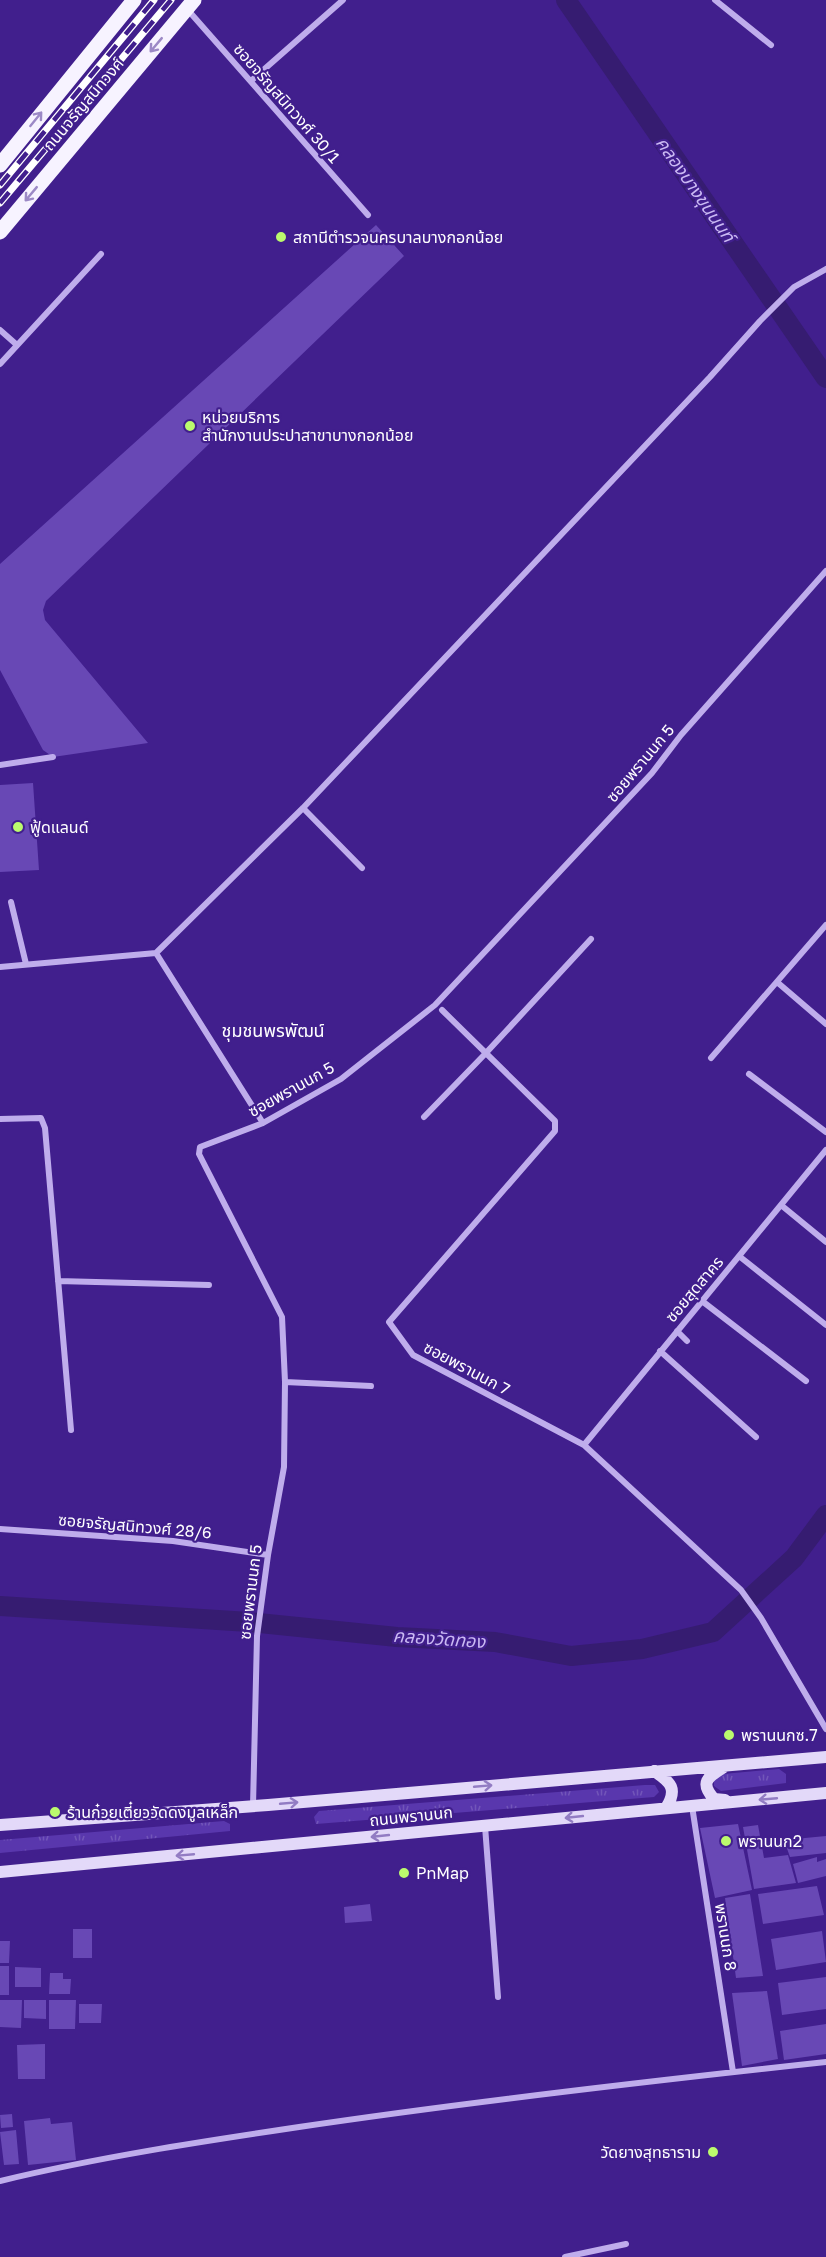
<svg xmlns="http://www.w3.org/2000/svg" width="826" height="2257" font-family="'Golos Text','Noto Sans Thai',sans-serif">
  <defs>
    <pattern id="grass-tufts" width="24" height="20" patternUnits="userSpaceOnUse" patternTransform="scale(1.5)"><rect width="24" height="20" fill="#5937ad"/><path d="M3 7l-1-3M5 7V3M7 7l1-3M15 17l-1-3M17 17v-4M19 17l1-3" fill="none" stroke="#7255b9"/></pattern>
  </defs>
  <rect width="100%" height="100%" fill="#411f8d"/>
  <!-- grass -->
  <path fill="url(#grass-tufts)" d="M 779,1769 L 786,1774 L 786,1783 L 721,1791 L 714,1786 L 714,1779 L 723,1774 Z
    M 645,1785 L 655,1785 L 659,1792 L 654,1797 L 316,1824 L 314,1817 L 319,1811 Z
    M 224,1821 L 230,1824 L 230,1831 L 0,1853 L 0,1840 Z"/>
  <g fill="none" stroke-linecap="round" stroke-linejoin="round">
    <!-- canal -->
    <path stroke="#361c71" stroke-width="20" d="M 566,0 L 826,378
      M 0,1606 L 249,1622 L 397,1637 L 495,1642 L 571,1656 L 642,1649 L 713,1632 L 794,1558 L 826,1515"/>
  </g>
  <!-- building -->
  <path fill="#6848b5" d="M 376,225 L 404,256 L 46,601 L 43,610 L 45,620 L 148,743 L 53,757 L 43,750 L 0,670 L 0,564 Z
    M 33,783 L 39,870 L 0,872 L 0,785 Z
    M 738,1824 L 752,1890 L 715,1898 L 700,1828 Z
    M 758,1825 L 764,1858 L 788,1855 L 796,1883 L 754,1889 L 743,1827 Z
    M 826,1836 L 826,1853 L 790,1857 L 784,1840 Z
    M 817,1857 L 817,1862 L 826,1859 L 826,1876 L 798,1883 L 793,1864 Z
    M 817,1886 L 824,1915 L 763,1924 L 758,1894 Z
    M 750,1894 L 763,1976 L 736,1978 L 725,1898 Z
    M 370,1904 L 372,1921 L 345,1923 L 344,1907 Z
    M 73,1929 L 92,1929 L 92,1958 L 73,1958 Z
    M 822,1931 L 826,1962 L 776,1970 L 771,1939 Z
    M 0,1941 L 10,1941 L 9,1963 L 0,1963 Z
    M 0,1966 L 9,1966 L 9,1995 L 0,1995 Z
    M 15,1967 L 41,1968 L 41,1987 L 15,1987 Z
    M 50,1973 L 63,1973 L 63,1979 L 71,1979 L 70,1994 L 49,1994 Z
    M 826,1977 L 826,2009 L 782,2015 L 778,1983 Z
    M 767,1991 L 778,2059 L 742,2066 L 732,1993 Z
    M 0,2000 L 22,2000 L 21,2028 L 0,2027 Z
    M 24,2000 L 46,2000 L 46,2019 L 24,2018 Z
    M 49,2000 L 76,2000 L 75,2029 L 49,2029 Z
    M 79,2004 L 102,2004 L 101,2023 L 79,2023 Z
    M 826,2024 L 826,2054 L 784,2060 L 780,2031 Z
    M 45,2044 L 45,2079 L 18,2079 L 17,2045 Z
    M 12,2114 L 13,2127 L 1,2128 L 0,2115 Z
    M 50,2118 L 51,2124 L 72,2122 L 76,2160 L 28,2165 L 24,2121 Z
    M 16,2130 L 19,2164 L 4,2165 L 0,2132 Z"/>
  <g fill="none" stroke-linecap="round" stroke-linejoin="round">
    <!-- minor -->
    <path stroke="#bfadec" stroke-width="6" d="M 715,0 L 771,45
      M 187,9 L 368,215
      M 251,81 L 343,0
      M 0,330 L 17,345
      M 0,364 L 101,254
      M 0,765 L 53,757
      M 303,808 L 362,868
      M 11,902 L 26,964
      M 156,953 L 263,1123
      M 0,967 L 156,953 L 303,808 L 710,377 L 760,321 L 794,287 L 826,269
      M 777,982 L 826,1024
      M 442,1010 L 555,1121 L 555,1131 L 389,1322 L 413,1355 L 584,1445 L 741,1590 L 761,1618 L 826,1729
      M 711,1058 L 826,925
      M 749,1074 L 826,1132
      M 424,1117 L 485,1054 L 591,939
      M 0,1119 L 41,1118 L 45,1128 L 71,1430
      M 781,1205 L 826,1242
      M 739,1256 L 826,1325
      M 58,1281 L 209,1285
      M 702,1301 L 806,1381
      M 677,1331 L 687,1341
      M 660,1351 L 756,1437
      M 285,1382 L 371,1386
      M 584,1445 L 826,1150
      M 0,1529 L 173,1541 L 268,1555
      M 253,1806 L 257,1636 L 268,1555 L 284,1467 L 285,1382 L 282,1317 L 199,1154 L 200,1147 L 263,1123 L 341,1079 L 435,1005 L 652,773 L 681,735 L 826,571
      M 692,1806 L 733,2072
      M 485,1826 L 498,1997
      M 0,2181 C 99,2157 199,2142 299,2127 C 474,2101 650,2081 826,2062
      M 565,2257 L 626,2244"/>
    <!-- secondary -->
    <path stroke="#e3d9f9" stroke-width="12" d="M 724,1767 C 708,1777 699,1782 714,1799 L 725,1800
      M 654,1771 C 671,1782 678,1789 666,1808
      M 0,1825 L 268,1805 L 826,1757
      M 0,1872 L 826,1793"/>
    <!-- primary -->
    <path stroke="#f7f3ff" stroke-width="15" d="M 0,165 L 134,0
      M 0,232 L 194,0"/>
    <!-- rail casing -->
    <g stroke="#fff" stroke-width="7">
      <path id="rail" d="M 0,185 L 154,0
        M 0,203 L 171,0"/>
    </g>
    <!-- rail -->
    <use href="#rail" stroke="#411f8d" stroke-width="4.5" stroke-dasharray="14" stroke-linecap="butt"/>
  </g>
  <!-- one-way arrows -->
  <defs><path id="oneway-shaft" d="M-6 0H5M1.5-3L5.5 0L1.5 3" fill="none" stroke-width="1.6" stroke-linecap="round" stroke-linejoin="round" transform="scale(1.5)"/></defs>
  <g stroke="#9c89c6">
    <use href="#oneway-shaft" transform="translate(156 45) rotate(130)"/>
    <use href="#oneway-shaft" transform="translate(36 119) rotate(-51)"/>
    <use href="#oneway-shaft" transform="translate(31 194) rotate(130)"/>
  </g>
  <g stroke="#927cc3">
    <use href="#oneway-shaft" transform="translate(483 1786) rotate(-5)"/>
    <use href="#oneway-shaft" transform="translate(768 1799) rotate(175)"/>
    <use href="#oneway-shaft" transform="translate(289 1803) rotate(-5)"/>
    <use href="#oneway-shaft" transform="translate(574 1817) rotate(174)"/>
    <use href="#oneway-shaft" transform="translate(380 1836) rotate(174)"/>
    <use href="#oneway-shaft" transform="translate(185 1855) rotate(175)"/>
  </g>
  <!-- markers -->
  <g fill="#bbfa6d" stroke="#411f8d" stroke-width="2">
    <circle cx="281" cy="237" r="6"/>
    <circle cx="190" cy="426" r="6"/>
    <circle cx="18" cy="827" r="6"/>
    <circle cx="729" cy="1735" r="6"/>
    <circle cx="55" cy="1812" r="6"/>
    <circle cx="726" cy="1841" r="6"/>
    <circle cx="404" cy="1873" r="6"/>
    <circle cx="713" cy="2152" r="6"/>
  </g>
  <g text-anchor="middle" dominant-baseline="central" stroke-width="4.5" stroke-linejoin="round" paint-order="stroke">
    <!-- street labels -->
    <g font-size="16" fill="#fff" stroke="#411f8d">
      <text transform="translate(287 103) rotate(49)">ซอยจรัญสนิทวงศ์ 30/1</text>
      <text transform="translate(83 104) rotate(-50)">ถนนจรัญสนิทวงศ์</text>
      <text transform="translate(640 763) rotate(-50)">ซอยพรานนก 5</text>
      <text transform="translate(291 1089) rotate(-29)">ซอยพรานนก 5</text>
      <text transform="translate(694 1289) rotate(-50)">ซอยสุดสาคร</text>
      <text transform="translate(467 1368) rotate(28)">ซอยพรานนก 7</text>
      <text transform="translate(135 1526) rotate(5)">ซอยจรัญสนิทวงศ์ 28/6</text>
      <text transform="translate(250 1592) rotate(-83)">ซอยพรานนก 5</text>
      <text transform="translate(411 1816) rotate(-6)">ถนนพรานนก</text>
      <text transform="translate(726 1937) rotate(81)">พรานนก 8</text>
    </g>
    <!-- poi labels -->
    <g font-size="16" fill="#fff" stroke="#411f8d" text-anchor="start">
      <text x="293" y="237">สถานีตำรวจนครบาลบางกอกน้อย</text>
      <text x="202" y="417">หน่วยบริการ<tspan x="202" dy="18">สำนักงานประปาสาขาบางกอกน้อย</tspan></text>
      <text x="30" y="827">ฟู้ดแลนด์</text>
      <text x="741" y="1735">พรานนกซ.7</text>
      <text x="67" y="1812">ร้านก๋วยเตี๋ยววัดดงมูลเหล็ก</text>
      <text x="738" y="1841">พรานนก2</text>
      <text x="416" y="1873">PnMap</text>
      <text x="701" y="2152" text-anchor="end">วัดยางสุทธาราม</text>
    </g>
    <!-- water labels -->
    <g font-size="18" font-style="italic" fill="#cab9f3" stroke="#411f8d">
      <text transform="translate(696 189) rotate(55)">คลองบางขุนนนท์</text>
      <text transform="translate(439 1638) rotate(4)">คลองวัดทอง</text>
    </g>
    <!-- neighbourhood labels -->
    <g font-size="18" fill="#fff" stroke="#411f8d">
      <text x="273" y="1030">ชุมชนพรพัฒน์</text>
    </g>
  </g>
</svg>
